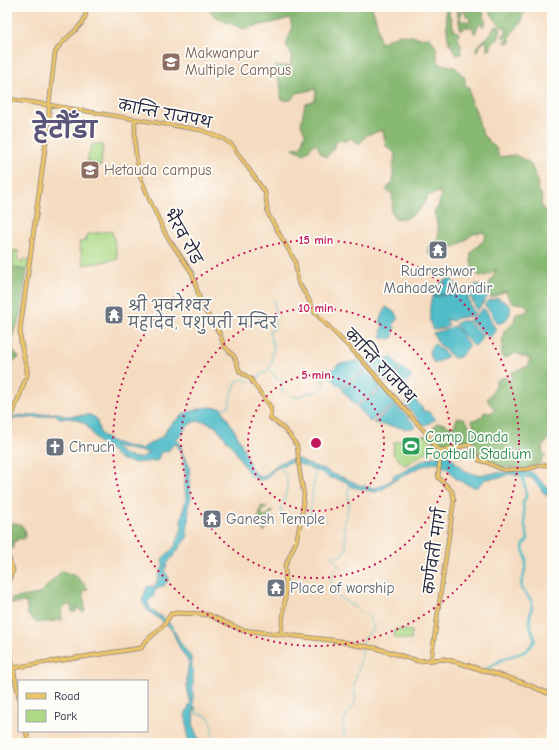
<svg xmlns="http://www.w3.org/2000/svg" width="559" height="750" font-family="'Comic Neue','Playpen Sans Deva',sans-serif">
  <rect width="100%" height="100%" fill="#fdfcf7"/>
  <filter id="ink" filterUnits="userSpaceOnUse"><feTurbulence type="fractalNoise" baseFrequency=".025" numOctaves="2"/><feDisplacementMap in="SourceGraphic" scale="8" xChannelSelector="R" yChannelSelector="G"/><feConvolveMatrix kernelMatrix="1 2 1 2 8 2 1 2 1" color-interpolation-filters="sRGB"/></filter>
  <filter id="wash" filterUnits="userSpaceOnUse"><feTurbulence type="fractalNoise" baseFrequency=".012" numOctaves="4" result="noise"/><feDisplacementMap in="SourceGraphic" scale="16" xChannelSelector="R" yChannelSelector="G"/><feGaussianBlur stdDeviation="0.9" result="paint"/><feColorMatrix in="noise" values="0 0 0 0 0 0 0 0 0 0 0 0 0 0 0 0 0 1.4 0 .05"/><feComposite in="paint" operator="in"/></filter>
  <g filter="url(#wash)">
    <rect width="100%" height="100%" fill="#f5dbbf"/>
    <!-- green -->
    <path fill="#abd986" stroke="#667e60" d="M 92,144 L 103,145 L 101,166 L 87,161 L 89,154 Z
      M 112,231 L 118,259 L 84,265 L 79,242 L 86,241 L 85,238 L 88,237 L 87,234 Z
      M 14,250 L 18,251 L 18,259 L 21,263 L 22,263 L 23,259 L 29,260 L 27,270 L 13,268 L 13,253 Z
      M 427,435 L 431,441 L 428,451 L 407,464 L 404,465 L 393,454 L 394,442 Z
      M 395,629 L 412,631 L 411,640 L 394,638 Z"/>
    <!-- forest -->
    <path fill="#88b973" stroke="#556e57" d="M 213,7 L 372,7 L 377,23 L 380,43 L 400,34 L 421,38 L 430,37 L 436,47 L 438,63 L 455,67 L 465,78 L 465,84 L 469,88 L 471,103 L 474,106 L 483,135 L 496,148 L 499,157 L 515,155 L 530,163 L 537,179 L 538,190 L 542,195 L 541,204 L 543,209 L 549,217 L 552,219 L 552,399 L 550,402 L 552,406 L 549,415 L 552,425 L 552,434 L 543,446 L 542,451 L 545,456 L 539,464 L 528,468 L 498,467 L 491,461 L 480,460 L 473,439 L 459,444 L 454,444 L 449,448 L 439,448 L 434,443 L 433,439 L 436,436 L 436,433 L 433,429 L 436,423 L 445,423 L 449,427 L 454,427 L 457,418 L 464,418 L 470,427 L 470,432 L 472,433 L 475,431 L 472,420 L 477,419 L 483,416 L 484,412 L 490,413 L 495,410 L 487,400 L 496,386 L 496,381 L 504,377 L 510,380 L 512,378 L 512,372 L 528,366 L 530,361 L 527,357 L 523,357 L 516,353 L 505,358 L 501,356 L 504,331 L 513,324 L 516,314 L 524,313 L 529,309 L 525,304 L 512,303 L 505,291 L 491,298 C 485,282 493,282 496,269 L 490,274 L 481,277 C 471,270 470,263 471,252 L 483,241 L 486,236 L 483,232 L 473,234 L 459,245 L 453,247 L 449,250 L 442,253 L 430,255 L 428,253 L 428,246 L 438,238 L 438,228 L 434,211 L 438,207 L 441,196 L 439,192 L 428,196 L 420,209 L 406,219 L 395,218 L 391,211 L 393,202 L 392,193 L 386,190 L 393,182 L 393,168 L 395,153 L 386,146 L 383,130 L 367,135 L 359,144 L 351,138 L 346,141 L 337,140 L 333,150 L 326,157 L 321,153 L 316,143 L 304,154 L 293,148 L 301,147 L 305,133 L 301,124 L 305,104 L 315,100 L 316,89 L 297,93 L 291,100 L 282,100 C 280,92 282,88 280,83 C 278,77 276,73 275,66 L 290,66 L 292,56 L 286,45 L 292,29 L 290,18 C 275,23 259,25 243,29 C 233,23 214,21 210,9 Z
      M 445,7 L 450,7 L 449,13 L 454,30 L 459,33 L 458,39 L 462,47 L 460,49 L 461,54 L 456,55 L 451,45 L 449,44 L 448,42 L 451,42 L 451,40 L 448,40 Z
      M 456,7 L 458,7 L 459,13 L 462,11 L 460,19 L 462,22 L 465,20 L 467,22 L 470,21 L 470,18 L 467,17 L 464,10 L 465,7 L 485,7 L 481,10 L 484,13 L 483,16 L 486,22 L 483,27 L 482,24 L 479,24 L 475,34 L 473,30 L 473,26 L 467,28 L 467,25 L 466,24 L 464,29 L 461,30 Z
      M 487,7 L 499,7 L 503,12 L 505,11 L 505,7 L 528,7 L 526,13 L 523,13 C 522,16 522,18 522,20 C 519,29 508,31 510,42 L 506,43 L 505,42 L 507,39 L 506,37 L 502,37 L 503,35 L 506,34 L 506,28 L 500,26 Z
      M 495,26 L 499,27 L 501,30 L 498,39 L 492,42 L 491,49 L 487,50 L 487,41 L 486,41 L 481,44 L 477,53 L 476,47 L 488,37 Z
      M 13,268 L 27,270 L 20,320 L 14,330 L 11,348 L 19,358 L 8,364 L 7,269 Z
      M 261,506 L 267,507 L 265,509 L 262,510 L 261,513 L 264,517 L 266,517 L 271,511 L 273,512 L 270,514 L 271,522 L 266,528 L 264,532 L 263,530 L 264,528 C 255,520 260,517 261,506 Z
      M 11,522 L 21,525 L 24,528 L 25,537 L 24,539 L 18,538 L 18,540 L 13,542 L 13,548 L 8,549 C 7,540 10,532 11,522 Z
      M 62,571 L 76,576 L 88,588 L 87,590 L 83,591 L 85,610 L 82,612 L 78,608 L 76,608 L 76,612 L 72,612 L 71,605 L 66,605 L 61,611 L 62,620 L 37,623 L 28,615 L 26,602 L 12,604 L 11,599 L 39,594 Z"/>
    <!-- water -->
    <path fill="#4fbcc8" stroke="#386f82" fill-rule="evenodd" d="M 450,278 L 458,287 L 464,290 L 433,296 L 442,282 Z
      M 477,284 L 488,294 L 486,299 L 477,311 L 468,290 Z
      M 467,292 L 470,305 L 475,314 L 471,316 L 457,318 L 453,321 L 446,319 L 449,325 L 444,328 L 433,330 C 428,321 429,307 432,297 Z
      M 498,298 C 501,300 508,303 510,306 C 513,312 506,321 501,323 L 496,323 L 491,312 L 484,305 L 488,301 Z
      M 386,307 L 396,313 L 398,317 L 393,326 L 395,327 L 392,339 L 382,338 L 381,330 L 383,327 L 380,321 Z
      M 483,308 C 491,314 490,324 497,330 L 489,338 L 469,320 L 475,317 Z
      M 461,321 L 467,321 L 482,335 L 480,341 L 475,346 L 472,345 L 456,326 L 455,324 Z
      M 454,326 L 460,332 L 469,346 L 460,357 L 454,358 L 438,343 L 433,333 L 445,330 Z
      M 435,344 L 448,356 L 434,364 L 429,352 L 431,347 Z
      M 370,357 L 384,359 L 392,357 L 400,369 L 386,382 L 367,362 Z
      M 357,361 L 359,361 L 365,369 L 364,370 L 341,386 L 339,386 L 328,374 L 338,364 Z
      M 403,368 L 412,377 L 401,387 L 392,379 Z
      M 366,371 L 381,386 L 380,388 L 355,405 L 341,388 Z
      M 383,388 L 395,404 L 370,422 L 357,406 Z
      M 414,398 L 423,409 L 421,410 L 429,412 L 436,419 L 424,426 L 407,406 L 406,404 Z
      M 396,405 L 416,426 L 415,427 L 409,429 L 373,423 Z
      M 207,407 L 221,408 L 236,433 L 245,452 L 251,469 L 260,477 L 266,476 C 274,464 286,458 300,459 L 305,463 L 326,470 L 330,473 L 347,479 L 359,485 L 373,488 L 380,487 L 395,478 L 392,476 C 404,473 408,468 418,463 C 427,459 437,455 447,453 L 463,470 L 476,475 L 506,472 C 513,469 523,473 532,472 L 552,492 L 552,499 L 544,493 L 532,478 L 509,474 L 503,477 L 486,479 L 477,487 L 473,487 L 456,479 L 449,470 L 437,462 L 420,467 L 393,481 L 382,490 L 375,492 L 352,487 L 346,482 L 328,477 L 323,473 L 294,462 L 288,463 L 275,469 L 266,479 L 259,480 L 249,474 L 234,449 L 217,428 L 207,422 L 197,421 L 192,423 L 186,427 L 181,436 L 176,440 L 180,443 L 183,455 L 189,465 L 191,499 L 188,506 L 189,513 L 188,517 C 190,524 185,529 188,536 L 167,564 L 165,572 L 169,578 C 166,586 161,587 155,590 L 154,596 L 148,601 L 148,604 L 150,606 L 150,609 L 163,618 L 172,626 L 181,644 L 191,657 L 193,677 L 193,703 L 196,710 L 194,708 L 193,726 L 200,743 L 188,743 C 187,733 188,724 185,715 L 190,704 L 191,703 C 186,689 186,677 189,662 L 180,649 L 172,630 L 164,622 L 148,611 L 142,601 L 147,587 L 151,586 L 154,588 C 155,586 162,568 163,566 C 163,563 162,561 162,559 L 175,546 L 182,528 L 181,522 L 186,498 L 184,481 L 186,479 L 183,458 L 177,444 L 174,444 L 168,451 L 160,453 L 158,460 L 155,461 L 135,463 L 122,460 L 117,457 L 113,452 L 98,442 L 86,424 L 76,419 L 59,418 L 55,414 L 42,417 L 13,419 L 7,421 L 7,418 L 17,416 L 58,413 L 64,416 L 90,415 L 96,418 C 98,423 98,430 101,434 C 107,442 131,448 141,449 L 163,436 L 169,426 L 185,413 ZM 114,446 L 138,451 L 149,452 L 141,458 C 129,458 121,455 114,446 Z"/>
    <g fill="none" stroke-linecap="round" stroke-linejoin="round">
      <!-- stream -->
      <path stroke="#4fbcc8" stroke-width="1" d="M 269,370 L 272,361 L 272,354 L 274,346 L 272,342 L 269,331 L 274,329 L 275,319 L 274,300
        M 269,371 L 273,372 L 276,379 L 281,380
        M 282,381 L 283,384 L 281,389 C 285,392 293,398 298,397 C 302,396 304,394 307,393 C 312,393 315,393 320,390
        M 253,382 L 257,381 L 261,374 L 269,371
        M 320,390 L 325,386 L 322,379 L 322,375 L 326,370 L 328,369
        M 220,409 L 229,407 L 231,395 L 237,381 L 243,379 L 250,382
        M 279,467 L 286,475 L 286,476
        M 349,485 L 348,494 L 349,504 L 343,525 L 346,535 L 345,542 L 347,548 L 339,557 L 334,555 L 332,557 L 333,559 L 339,565 L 330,577 L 332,581 L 330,587 L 334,594 L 365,614 L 369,614 L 371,616 L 369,620 L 373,625 L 373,629 L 365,638 L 362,644
        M 313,489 L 316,470
        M 313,490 L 310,513 L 323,520 L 326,520
        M 281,514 L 281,508 C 286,503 284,495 287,490 C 286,486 289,481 286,477
        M 196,709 L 197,714 C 207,714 211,718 213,727 L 211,732 L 216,739 L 222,741 L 223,743
        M 345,743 L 343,742 L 345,738 L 344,736 C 345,730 342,725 344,720 C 346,717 348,713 350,709 C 351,707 353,707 354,705 C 358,698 353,690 354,684 C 357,672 362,660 362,647"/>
      <!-- river -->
      <path stroke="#4fbcc8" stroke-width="2.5" d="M 485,670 C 491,668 495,663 501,660 C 516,652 524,658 535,640 L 529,621 L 532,606 L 531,600 L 521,588 L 522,580 L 524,575 L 526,562 L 526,557 L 523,549 L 524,544 L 528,539 L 525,526 L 523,503 L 526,497 L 526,492 L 522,474"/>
    </g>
  </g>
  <g filter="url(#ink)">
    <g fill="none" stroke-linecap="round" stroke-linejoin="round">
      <!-- major casing -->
      <g stroke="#8c7e7d" stroke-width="4.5">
        <path id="major" d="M 86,7 C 89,28 61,37 55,53 L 49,105 L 201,130 L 224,139 L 232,145 L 265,192 L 268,214 L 295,261 L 298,282 L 308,298 L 315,313 L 360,358 L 427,434 C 430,438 433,445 436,448 C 444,454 461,445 469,445 L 472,448 L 479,460 L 486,462 L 503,470 L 528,469 L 541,465 L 552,465
          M 135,119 L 135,146 L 138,170 L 149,199 L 166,235 L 192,273 L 202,306 L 220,334 L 224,346 L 234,356 L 240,372 L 251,379 L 253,383 L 270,406 L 271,410 L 270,418 L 281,426 L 289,434 L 297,446 L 300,474 L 304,495 L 302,515 L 296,542 L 285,566 L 286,591 L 281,633
          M 431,661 L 454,500 L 452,491 L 438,477 L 441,450"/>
      </g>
      <!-- highway casing -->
      <g stroke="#8c7e7d" stroke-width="5">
        <path id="highway" d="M 7,99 L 49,105 L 49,117 L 43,164 L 20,330 L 21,343 L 27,370 L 27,375 L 7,429
          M 7,510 L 9,522 L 7,534
          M 7,553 L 13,570 L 7,584
          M 7,639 L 19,697
          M 50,662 L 141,648 L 145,642 L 164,625 L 171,614 L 177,613 L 201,614 L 209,615 L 242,630 L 339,641 L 355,645 L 376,648 L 418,661 L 444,659 L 460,663 L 524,683 L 552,695
          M 13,668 L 47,662
          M 26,731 L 29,743"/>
      </g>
      <!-- major -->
      <use href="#major" stroke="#ecc669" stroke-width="3"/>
      <!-- highway -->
      <use href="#highway" stroke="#ecc669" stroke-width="3.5"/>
    </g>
  </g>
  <!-- distance rings -->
  <g fill="none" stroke="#c2185b" stroke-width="2" stroke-dasharray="2 4">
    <circle cx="316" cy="443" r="68"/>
    <circle cx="316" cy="443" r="135"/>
    <circle cx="316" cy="443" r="203"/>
  </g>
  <!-- icons -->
  <defs>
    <g id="university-square" transform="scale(1)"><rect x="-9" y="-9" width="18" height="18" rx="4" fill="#8d6e63" stroke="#fdfcf7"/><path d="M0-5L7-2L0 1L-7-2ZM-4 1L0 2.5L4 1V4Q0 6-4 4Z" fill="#fff"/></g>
    <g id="temple-square" transform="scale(1)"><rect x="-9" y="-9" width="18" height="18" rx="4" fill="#6b7280" stroke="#fdfcf7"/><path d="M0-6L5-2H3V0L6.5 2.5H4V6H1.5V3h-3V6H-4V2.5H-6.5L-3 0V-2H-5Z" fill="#fff"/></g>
    <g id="stadium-square" transform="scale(1)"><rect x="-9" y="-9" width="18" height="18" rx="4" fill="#2e9e5b" stroke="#fdfcf7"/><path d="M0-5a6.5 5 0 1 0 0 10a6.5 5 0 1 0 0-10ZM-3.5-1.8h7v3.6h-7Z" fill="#fff"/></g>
    <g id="church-square" transform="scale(1)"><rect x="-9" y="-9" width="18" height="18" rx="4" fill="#6b7280" stroke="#fdfcf7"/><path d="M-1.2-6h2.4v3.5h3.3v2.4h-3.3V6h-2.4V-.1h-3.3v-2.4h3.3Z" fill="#fff"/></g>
  </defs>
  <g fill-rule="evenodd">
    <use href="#university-square" x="171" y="62"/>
    <use href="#university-square" x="90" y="170"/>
    <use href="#temple-square" x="438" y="250"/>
    <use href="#temple-square" x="114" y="315"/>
    <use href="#stadium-square" x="411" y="446"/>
    <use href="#church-square" x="55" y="447"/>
    <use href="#temple-square" x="212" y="519"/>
    <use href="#temple-square" x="276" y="588"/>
  </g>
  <g text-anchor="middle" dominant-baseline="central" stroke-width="3.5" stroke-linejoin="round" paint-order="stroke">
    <!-- education labels -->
    <g font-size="15" fill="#785e54" stroke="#fdfcf7" text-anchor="start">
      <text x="185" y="53">Makwanpur<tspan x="185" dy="17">Multiple Campus</tspan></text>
      <text x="104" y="170">Hetauda campus</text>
    </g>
    <!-- street labels -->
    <g font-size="15" fill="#22223b" stroke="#fdfcf7">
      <text transform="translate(165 114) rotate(11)">कान्ति राजपथ</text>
      <text transform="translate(183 237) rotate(60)">भैरव रोड</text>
      <text transform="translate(380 366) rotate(47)">कान्ति राजपथ</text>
      <text transform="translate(435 551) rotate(-82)">कर्णवती मार्ग</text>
    </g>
    <!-- worship labels -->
    <g font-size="15" fill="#5b616d" stroke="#fdfcf7" text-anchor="start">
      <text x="438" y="271" text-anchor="middle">Rudreshwor<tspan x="438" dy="17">Mahadev Mandir</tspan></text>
      <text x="128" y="306">श्री भुवनेश्वर<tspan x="128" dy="17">महादेव, पशुपती मन्दिर</tspan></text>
      <text x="69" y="447">Chruch</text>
      <text x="226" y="519">Ganesh Temple</text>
      <text x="290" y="588">Place of worship</text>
    </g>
    <!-- leisure labels -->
    <g font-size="15" fill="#27864d" stroke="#fdfcf7" text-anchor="start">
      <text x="425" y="437">Camp Danda<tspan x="425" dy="17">Football Stadium</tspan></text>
    </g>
    <!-- town labels -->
    <g font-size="23" font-weight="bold" fill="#5b557b" stroke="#fdfcf7">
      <text x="65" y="130">हेटौँडा</text>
    </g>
  </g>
  <circle cx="316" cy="443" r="6" fill="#c2185b" stroke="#fdfcf7" stroke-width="2"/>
  <g font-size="12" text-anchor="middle" font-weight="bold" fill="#c2185b" stroke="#fdfcf7" stroke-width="3.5" stroke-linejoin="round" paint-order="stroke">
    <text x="316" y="244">15 min</text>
    <text x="316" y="312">10 min</text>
    <text x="316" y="379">5 min</text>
  </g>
  <!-- margin -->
  <rect width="559" height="750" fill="none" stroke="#fdfcf7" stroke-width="24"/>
  <!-- legend -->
  <rect x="18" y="680" width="130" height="52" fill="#fdfcf7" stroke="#a5a5ac"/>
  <rect x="26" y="693" width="20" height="6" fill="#ecc669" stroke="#a5a5ac"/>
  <text x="54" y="700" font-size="12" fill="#22223b">Road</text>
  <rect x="26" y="710" width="20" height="12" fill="#abd986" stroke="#a5a5ac"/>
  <text x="54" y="720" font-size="12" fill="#22223b">Park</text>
</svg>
